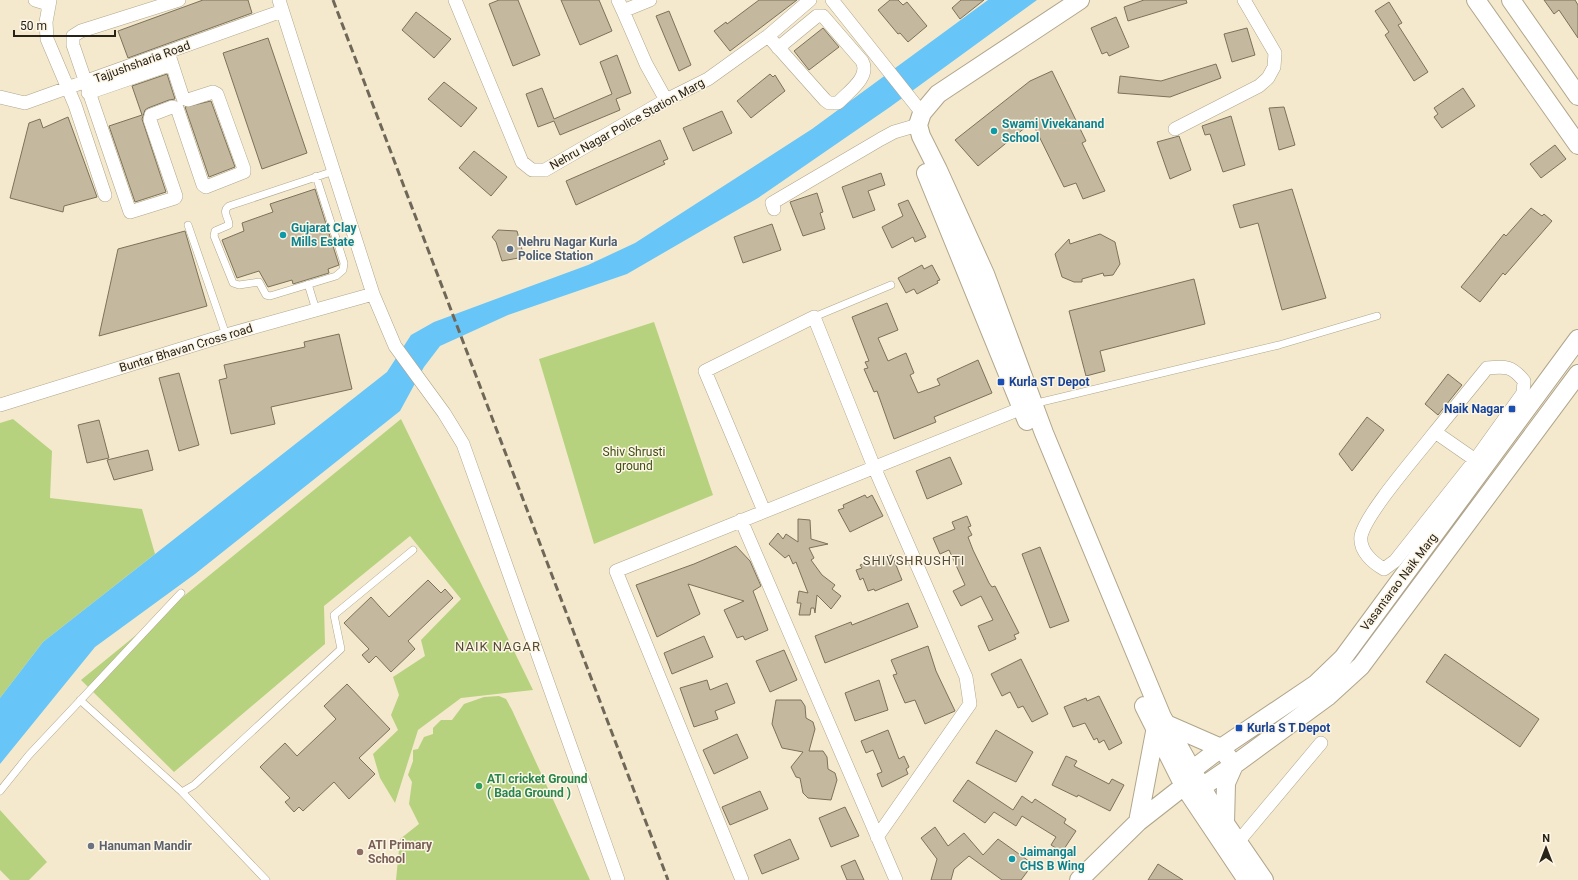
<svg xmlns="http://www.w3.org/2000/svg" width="1578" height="880" font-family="Roboto,sans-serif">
  <rect width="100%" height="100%" fill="#f4e9cd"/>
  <!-- green -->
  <path fill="#b6d27e" d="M 654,322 L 713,495 L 594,544 L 539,359 Z
    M 13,419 L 52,451 L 50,498 L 142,509 L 155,554 L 43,642 L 0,698 L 0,423 Z
    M 401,419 L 533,690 L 461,698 L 418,730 L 395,803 L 380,778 L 373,754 L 398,730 L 391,715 L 399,695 L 393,677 L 425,656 L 421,640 L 461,599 L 410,536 L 324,606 L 325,644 L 174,772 L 81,680 Z
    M 499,696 L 506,699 L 512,710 L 590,880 L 396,880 L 400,839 L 419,824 L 409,804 L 412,782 L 408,775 L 413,761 L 413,750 L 418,749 L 424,737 L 433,734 L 433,728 L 441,720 L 452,720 L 464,704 L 484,697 Z
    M 0,810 L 47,862 L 29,880 L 10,880 L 0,870 Z"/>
  <!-- water -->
  <path fill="#68c5f7" d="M 988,0 L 1037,0 L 890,107 L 758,198 L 627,274 L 508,315 L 440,346 L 424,367 L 400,411 L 195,574 L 95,647 L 0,764 L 0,698 L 43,642 L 387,372 L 411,335 L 434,322 L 588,265 L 635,243 L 812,129 Z"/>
  <!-- building -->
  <path fill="#c4b99f" stroke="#7c725a" d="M 203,0 L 248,0 L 252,13 L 128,58 L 118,31 Z
    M 499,0 L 518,0 L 540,55 L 513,66 L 489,4 Z
    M 561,0 L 599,0 L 612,31 L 580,45 Z
    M 759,0 L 797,0 L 730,51 L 714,31 L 726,22 L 727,24 Z
    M 890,0 L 898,0 L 903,5 L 907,2 L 927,26 L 908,42 L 900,33 L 898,34 L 878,10 Z
    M 961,0 L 984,0 L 960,19 L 952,8 Z
    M 1144,0 L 1186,0 L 1187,3 L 1128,21 L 1124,7 Z
    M 1544,0 L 1575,0 L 1578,5 L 1578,38 L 1559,10 L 1554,14 Z
    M 1389,2 L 1402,23 L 1398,25 L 1428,72 L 1414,81 L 1385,35 L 1389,32 L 1375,11 Z
    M 669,11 L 691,65 L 679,71 L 656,16 Z
    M 416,12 L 451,39 L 434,58 L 402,30 Z
    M 1116,17 L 1129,47 L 1109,56 L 1107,52 L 1102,54 L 1091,28 Z
    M 823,28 L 839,47 L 809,70 L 794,51 Z
    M 1247,28 L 1255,55 L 1232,62 L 1224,34 Z
    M 268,38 L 307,153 L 262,169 L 223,53 Z
    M 617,55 L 631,93 L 616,99 L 620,110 L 560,135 L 554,121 L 538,127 L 526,94 L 542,88 L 554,119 L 612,94 L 600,62 Z
    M 1216,64 L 1221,78 L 1170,97 L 1118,93 L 1120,76 L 1161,81 Z
    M 1052,71 L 1086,141 L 1082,143 L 1105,191 L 1083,199 L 1076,183 L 1064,187 L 1032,122 L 978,166 L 955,140 L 1030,81 Z
    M 167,74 L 175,99 L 169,100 L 148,108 L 145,110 L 142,119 L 166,192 L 135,202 L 109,126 L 142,115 L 132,86 Z
    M 770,74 L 773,77 L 775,75 L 785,91 L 751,118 L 737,101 Z
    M 444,82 L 477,108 L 461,127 L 428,99 Z
    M 1463,88 L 1475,106 L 1442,128 L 1434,117 L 1438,114 L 1434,108 Z
    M 211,101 L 235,167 L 209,177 L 185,107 Z
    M 1284,107 L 1295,145 L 1279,150 L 1269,108 Z
    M 722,111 L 732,133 L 693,151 L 683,128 Z
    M 1231,116 L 1245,165 L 1223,172 L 1210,134 L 1205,135 L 1202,126 Z
    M 68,117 L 97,197 L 64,206 L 63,212 L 10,198 L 29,123 L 40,119 L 43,128 Z
    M 1179,136 L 1191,170 L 1170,179 L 1157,142 Z
    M 660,140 L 668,159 L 663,161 L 665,164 L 576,205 L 566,181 Z
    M 1555,145 L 1566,159 L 1541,178 L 1530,164 Z
    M 474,151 L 507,177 L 491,196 L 459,168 Z
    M 881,173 L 885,185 L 868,191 L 875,210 L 853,218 L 842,187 Z
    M 315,189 L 339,265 L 328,269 L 329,273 L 293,284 L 292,280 L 268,287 L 259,271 L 237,278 L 222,240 L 244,231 L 242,223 L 273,212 L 270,204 Z
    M 1292,189 L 1326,298 L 1282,310 L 1258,223 L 1240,228 L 1233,205 Z
    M 817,193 L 823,212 L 820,213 L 825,229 L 803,236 L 790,202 Z
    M 908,200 L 926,237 L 915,242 L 913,237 L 892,248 L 882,227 L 903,216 L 898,204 Z
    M 1531,208 L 1542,216 L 1544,214 L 1552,221 L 1505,275 L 1503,273 L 1480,302 L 1461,287 L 1504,234 L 1506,236 Z
    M 772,224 L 781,250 L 743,263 L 734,237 Z
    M 498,230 L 517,231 L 524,257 L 502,261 L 496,242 L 492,237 Z
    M 185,231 L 207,306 L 99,336 L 118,249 Z
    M 1100,234 L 1115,242 L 1120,264 L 1113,275 L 1104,276 L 1103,273 L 1082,279 L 1082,282 L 1074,282 L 1062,277 L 1055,254 L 1069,239 L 1070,244 Z
    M 922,265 L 924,269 L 932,265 L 940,280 L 937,281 L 938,283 L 917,294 L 914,289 L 906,293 L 898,278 Z
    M 1194,279 L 1205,324 L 1100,351 L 1105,371 L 1086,376 L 1069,311 Z
    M 887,303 L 898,330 L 878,338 L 888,361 L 906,353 L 914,373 L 910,375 L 918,393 L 940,385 L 937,379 L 978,360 L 992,393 L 934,417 L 936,422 L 894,439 L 877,391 L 874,392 L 864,369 L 868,368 L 865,362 L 869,361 L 852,317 Z
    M 339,334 L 352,389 L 271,407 L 275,424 L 231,434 L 219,380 L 227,378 L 224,365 L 305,347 L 304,342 Z
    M 179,373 L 199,445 L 179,451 L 159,378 Z
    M 1448,374 L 1462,385 L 1438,415 L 1425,404 Z
    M 1367,417 L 1384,430 L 1352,471 L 1339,454 Z
    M 99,420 L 109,458 L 87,463 L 78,425 Z
    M 148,450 L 153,470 L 114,480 L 107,460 Z
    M 950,457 L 962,484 L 927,499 L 916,471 Z
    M 865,495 L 867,498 L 872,495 L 883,516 L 850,532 L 838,510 L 844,508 L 843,505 Z
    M 967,516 L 971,526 L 968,527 L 972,535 L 968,537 L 973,550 L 989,583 L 992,587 L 995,586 L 1019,633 L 1014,635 L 1016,639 L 989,651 L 978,626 L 993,620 L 981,596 L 961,606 L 953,591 L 965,585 L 949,550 L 940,554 L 933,538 L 955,529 L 952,522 Z
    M 798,519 L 810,520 L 811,539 L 828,544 L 809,548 L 814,558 L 811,560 L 822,575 L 835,585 L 832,589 L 841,596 L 831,609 L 817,595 L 815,613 L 814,608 L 811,608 L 810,615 L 799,615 L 801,603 L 797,603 L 799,591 L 808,593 L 796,562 L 793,564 L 789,555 L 785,558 L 769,544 L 778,533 L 783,539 L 786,534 L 798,542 Z
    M 736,546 L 750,561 L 761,586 L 753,591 L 768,630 L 745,640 L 743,636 L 737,638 L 724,610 L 744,601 L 688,584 L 700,614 L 657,637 L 636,585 L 694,564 Z
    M 1040,547 L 1069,621 L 1050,628 L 1022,554 Z
    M 885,555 L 886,557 L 892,555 L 902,580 L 875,591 L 874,589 L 868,591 L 863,578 L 860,580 L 856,570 L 862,568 L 860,565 Z
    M 428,580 L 441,593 L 445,589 L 453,598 L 408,641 L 415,649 L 391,672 L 376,656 L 369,663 L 362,655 L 369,649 L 344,623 L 371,597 L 389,617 Z
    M 908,603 L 918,627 L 825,663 L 815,636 L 851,622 L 852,625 Z
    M 704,636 L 713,657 L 672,674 L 664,653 Z
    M 928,646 L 936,671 L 955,711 L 925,724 L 915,700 L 905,703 L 893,675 L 897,674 L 891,660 Z
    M 784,650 L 797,680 L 770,692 L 756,661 Z
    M 1445,654 L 1539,719 L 1520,747 L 1426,682 Z
    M 1021,659 L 1048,714 L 1032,722 L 1023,706 L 1018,708 L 1010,692 L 1002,696 L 991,674 Z
    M 707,680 L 710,690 L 727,683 L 735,703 L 715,711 L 718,719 L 694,727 L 680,688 Z
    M 879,680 L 888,710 L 855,721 L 845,693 Z
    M 347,684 L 390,729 L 359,758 L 375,774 L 349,799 L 334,782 L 303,811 L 299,807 L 294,812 L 285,802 L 290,798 L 260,767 L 285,743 L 297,756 L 336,719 L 324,706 Z
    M 1099,696 L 1122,743 L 1109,750 L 1104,740 L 1099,743 L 1097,738 L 1094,740 L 1085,723 L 1073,727 L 1064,707 L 1086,698 L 1087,701 Z
    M 776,700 L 801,700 L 805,706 L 806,718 L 813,722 L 815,729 L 809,751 L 823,751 L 827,757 L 828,769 L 835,773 L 837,780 L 831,800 L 808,798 L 803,793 L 800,778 L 796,777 L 791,767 L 803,752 L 782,748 L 772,724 Z
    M 888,730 L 899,759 L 904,756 L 909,767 L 906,769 L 908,774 L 882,787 L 877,774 L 882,772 L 873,750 L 866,753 L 861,741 Z
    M 996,730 L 1033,752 L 1016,782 L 976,763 Z
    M 737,734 L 748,758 L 714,774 L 703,750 Z
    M 1066,756 L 1077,761 L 1074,766 L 1109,784 L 1112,779 L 1124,785 L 1110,811 L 1078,795 L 1077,797 L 1052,785 Z
    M 968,780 L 1013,810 L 1022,796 L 1032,803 L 1035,799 L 1066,819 L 1064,823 L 1076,831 L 1062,852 L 1051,845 L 1056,837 L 1022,816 L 1016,826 L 994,812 L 985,823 L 953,801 Z
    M 760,791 L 768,809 L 730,825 L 722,807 Z
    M 845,807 L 859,836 L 831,847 L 819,818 Z
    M 935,827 L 948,846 L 964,833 L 983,855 L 998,839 L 1033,864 L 1021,880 L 1002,880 L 969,856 L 954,869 L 951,880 L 931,880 L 937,859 L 921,838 Z
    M 790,839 L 799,859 L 762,874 L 754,855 Z
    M 855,860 L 864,880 L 847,880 L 841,866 Z
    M 1158,864 L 1183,880 L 1148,880 Z"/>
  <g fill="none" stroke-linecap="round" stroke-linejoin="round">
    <!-- lane casing -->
    <g stroke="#b0a58b" stroke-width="8">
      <path id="lane" d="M 316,176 L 344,263 L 343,270 L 336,276 L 270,296 L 266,295 L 259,282 L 239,285 L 233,283 L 214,236 L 215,231 L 229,225 C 229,217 221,212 229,206 L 334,171
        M 188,225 L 226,335
        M 308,284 L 316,310
        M 814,317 L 891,285
        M 1033,404 L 1279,345 L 1377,316
        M 80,700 L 182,792
        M 0,791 L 29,755 L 181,593
        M 266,880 L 182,792 L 194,785 L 341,649 L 334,615 L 413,550"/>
    </g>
    <!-- street casing -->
    <g stroke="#b0a58b" stroke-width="14">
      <path id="street" d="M 35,0 L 48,4
        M 50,0 L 46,22 L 47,39 L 75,105 L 105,195
        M 279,0 L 373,294 L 395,346 L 444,413 L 463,444 L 618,880
        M 455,0 L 522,162 L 532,170 L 545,170 L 666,100 L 708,79 L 768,36 L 810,0
        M 618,0 L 623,11 L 650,0
        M 832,0 L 922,113
        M 623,11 L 646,64 L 666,100
        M 768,36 L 825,100 L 829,103 L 838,103 C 848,92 871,77 862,61 L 823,16 L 817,16 L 778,48
        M 168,52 L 183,98 L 188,100 L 213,92 L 217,94 L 244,169 L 244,172 L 206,187 L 203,185 L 177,108 L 172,107 L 151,115 L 150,120 L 176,196 L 175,198 L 130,212 L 73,45 L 73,36 L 81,31 L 179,0
        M 88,93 L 172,64
        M 0,97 L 25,103 L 282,11
        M 1175,129 L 1259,86 L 1268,78 L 1274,67 L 1275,53 L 1244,0
        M 774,209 L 772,203 L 881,139 L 894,132 L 918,125
        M 0,405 L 226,335 L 373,294
        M 1435,432 C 1419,453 1366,513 1361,536 C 1359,551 1373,563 1384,569 L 1395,561 L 1475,460 L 1523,393 L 1524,381 C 1512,366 1506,366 1487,368 L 1435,432 L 1484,466
        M 764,511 L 705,371 L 814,317 L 874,467 L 966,677 L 970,704 L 877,837
        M 741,520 L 896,880
        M 1238,842 L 1321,743
        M 742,880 L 616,571 L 1030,405"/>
    </g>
    <!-- secondary casing -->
    <g stroke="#b0a58b" stroke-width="20">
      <path id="secondary" d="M 1080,0 L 947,88 L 938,94 L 922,113 L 918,125 L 921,136 L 938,170 L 985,274 L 1044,433 L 1162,717 L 1209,800 L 1264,880
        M 1476,0 L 1578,145
        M 1511,0 L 1578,96
        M 926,173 L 1027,421
        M 1144,706 L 1184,786 L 1247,880
        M 1166,724 L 1221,748 L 1234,765 L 1226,783 L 1225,824
        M 1191,786 L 1202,787 L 1234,765 L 1327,697 L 1361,666 L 1578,374
        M 1138,822 L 1155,732
        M 1079,880 L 1138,822 L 1184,786 L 1192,770 L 1221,748 L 1316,684 L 1343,658 L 1578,339"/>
    </g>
    <!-- lane -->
    <use href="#lane" stroke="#fff" stroke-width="7"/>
    <!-- street -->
    <use href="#street" stroke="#fff" stroke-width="13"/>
    <!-- secondary -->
    <use href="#secondary" stroke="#fff" stroke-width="18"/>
    <!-- rail -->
    <path stroke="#6f6858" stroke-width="3" stroke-dasharray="8 4" stroke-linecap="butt" d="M 333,0 L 668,880"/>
  </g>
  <!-- markers -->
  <g fill="#0f9aa8" stroke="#fdf6e6" stroke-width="1.5">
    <circle cx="994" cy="131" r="4"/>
    <circle cx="283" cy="235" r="4"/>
    <circle cx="1012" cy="859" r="4"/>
  </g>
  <circle fill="#5c6f8a" stroke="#fdf6e6" stroke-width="1.5" cx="510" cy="249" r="4"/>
  <g fill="#1a4fb4" stroke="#fdf6e6" stroke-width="1.5">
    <rect x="997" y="378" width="8" height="8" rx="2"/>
    <rect x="1508" y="405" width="8" height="8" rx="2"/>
    <rect x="1235" y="724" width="8" height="8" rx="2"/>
  </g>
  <circle fill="#2e9e5b" stroke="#fdf6e6" stroke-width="1.5" cx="479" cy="786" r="4"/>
  <circle fill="#6b7280" stroke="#fdf6e6" stroke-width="1.5" cx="91" cy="846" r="4"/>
  <circle fill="#8d6e63" stroke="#fdf6e6" stroke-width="1.5" cx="360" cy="852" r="4"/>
  <g text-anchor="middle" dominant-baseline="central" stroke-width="3" stroke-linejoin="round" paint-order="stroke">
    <!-- street labels -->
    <g font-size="12" fill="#282319" stroke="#fdf6e6">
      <text transform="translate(142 62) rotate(-20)">Tajjushsharia Road</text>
      <text transform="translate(627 124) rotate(-29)">Nehru Nagar Police Station Marg</text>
      <text transform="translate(186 348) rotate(-17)">Buntar Bhavan Cross road</text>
      <text transform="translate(1399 582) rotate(-53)">Vasantarao Naik Marg</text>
    </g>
    <!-- culture labels -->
    <g font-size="12" font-weight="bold" fill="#0d838f" stroke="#fdf6e6" text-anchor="start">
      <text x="1002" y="124">Swami Vivekanand<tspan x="1002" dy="14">School</tspan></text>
      <text x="291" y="228">Gujarat Clay<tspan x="291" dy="14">Mills Estate</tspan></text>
      <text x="1020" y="852">Jaimangal<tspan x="1020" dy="14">CHS B Wing</tspan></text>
    </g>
    <!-- service labels -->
    <g font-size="12" font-weight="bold" fill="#4e5e75" stroke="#fdf6e6" text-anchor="start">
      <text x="518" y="242">Nehru Nagar Kurla<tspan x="518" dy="14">Police Station</tspan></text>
    </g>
    <!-- transit labels -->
    <g font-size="12" font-weight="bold" fill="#164399" stroke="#fdf6e6" text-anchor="start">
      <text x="1009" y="382">Kurla ST Depot</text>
      <text x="1504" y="409" text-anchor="end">Naik Nagar</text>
      <text x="1247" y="728">Kurla S T Depot</text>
    </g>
    <!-- park labels -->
    <g font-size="12" fill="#3e4e12" stroke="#fdf6e6">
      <text x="634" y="452">Shiv Shrusti<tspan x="634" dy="14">ground</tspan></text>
    </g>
    <!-- leisure labels -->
    <g font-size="12" font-weight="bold" fill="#27864d" stroke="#fdf6e6" text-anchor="start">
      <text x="487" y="779">ATI cricket Ground<tspan x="487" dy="14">( Bada Ground )</tspan></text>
    </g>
    <!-- education labels -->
    <g font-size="12" font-weight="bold" fill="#785e54" stroke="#fdf6e6" text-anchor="start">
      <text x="368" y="845">ATI Primary<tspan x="368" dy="14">School</tspan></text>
    </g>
    <!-- worship labels -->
    <g font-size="12" font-weight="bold" fill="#5b616d" stroke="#fdf6e6" text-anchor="start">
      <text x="99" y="846">Hanuman Mandir</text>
    </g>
    <!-- neighbourhood labels -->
    <g font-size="13" letter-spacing="1" fill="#564c35" stroke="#fdf6e6">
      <text x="914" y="560">SHIVSHRUSHTI</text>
      <text x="498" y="646">NAIK NAGAR</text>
    </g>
  </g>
  <!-- north arrow -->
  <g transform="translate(1546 848)" stroke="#fdf6e6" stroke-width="3" paint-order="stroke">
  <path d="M0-3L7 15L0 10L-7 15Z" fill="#282319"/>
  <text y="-6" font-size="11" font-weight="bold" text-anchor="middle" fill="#282319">N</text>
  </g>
  <!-- scale -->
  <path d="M14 30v6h101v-6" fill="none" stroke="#282319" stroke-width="2"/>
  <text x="20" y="30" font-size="12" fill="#282319" stroke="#fdf6e6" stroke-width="3" paint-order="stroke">50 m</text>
</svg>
